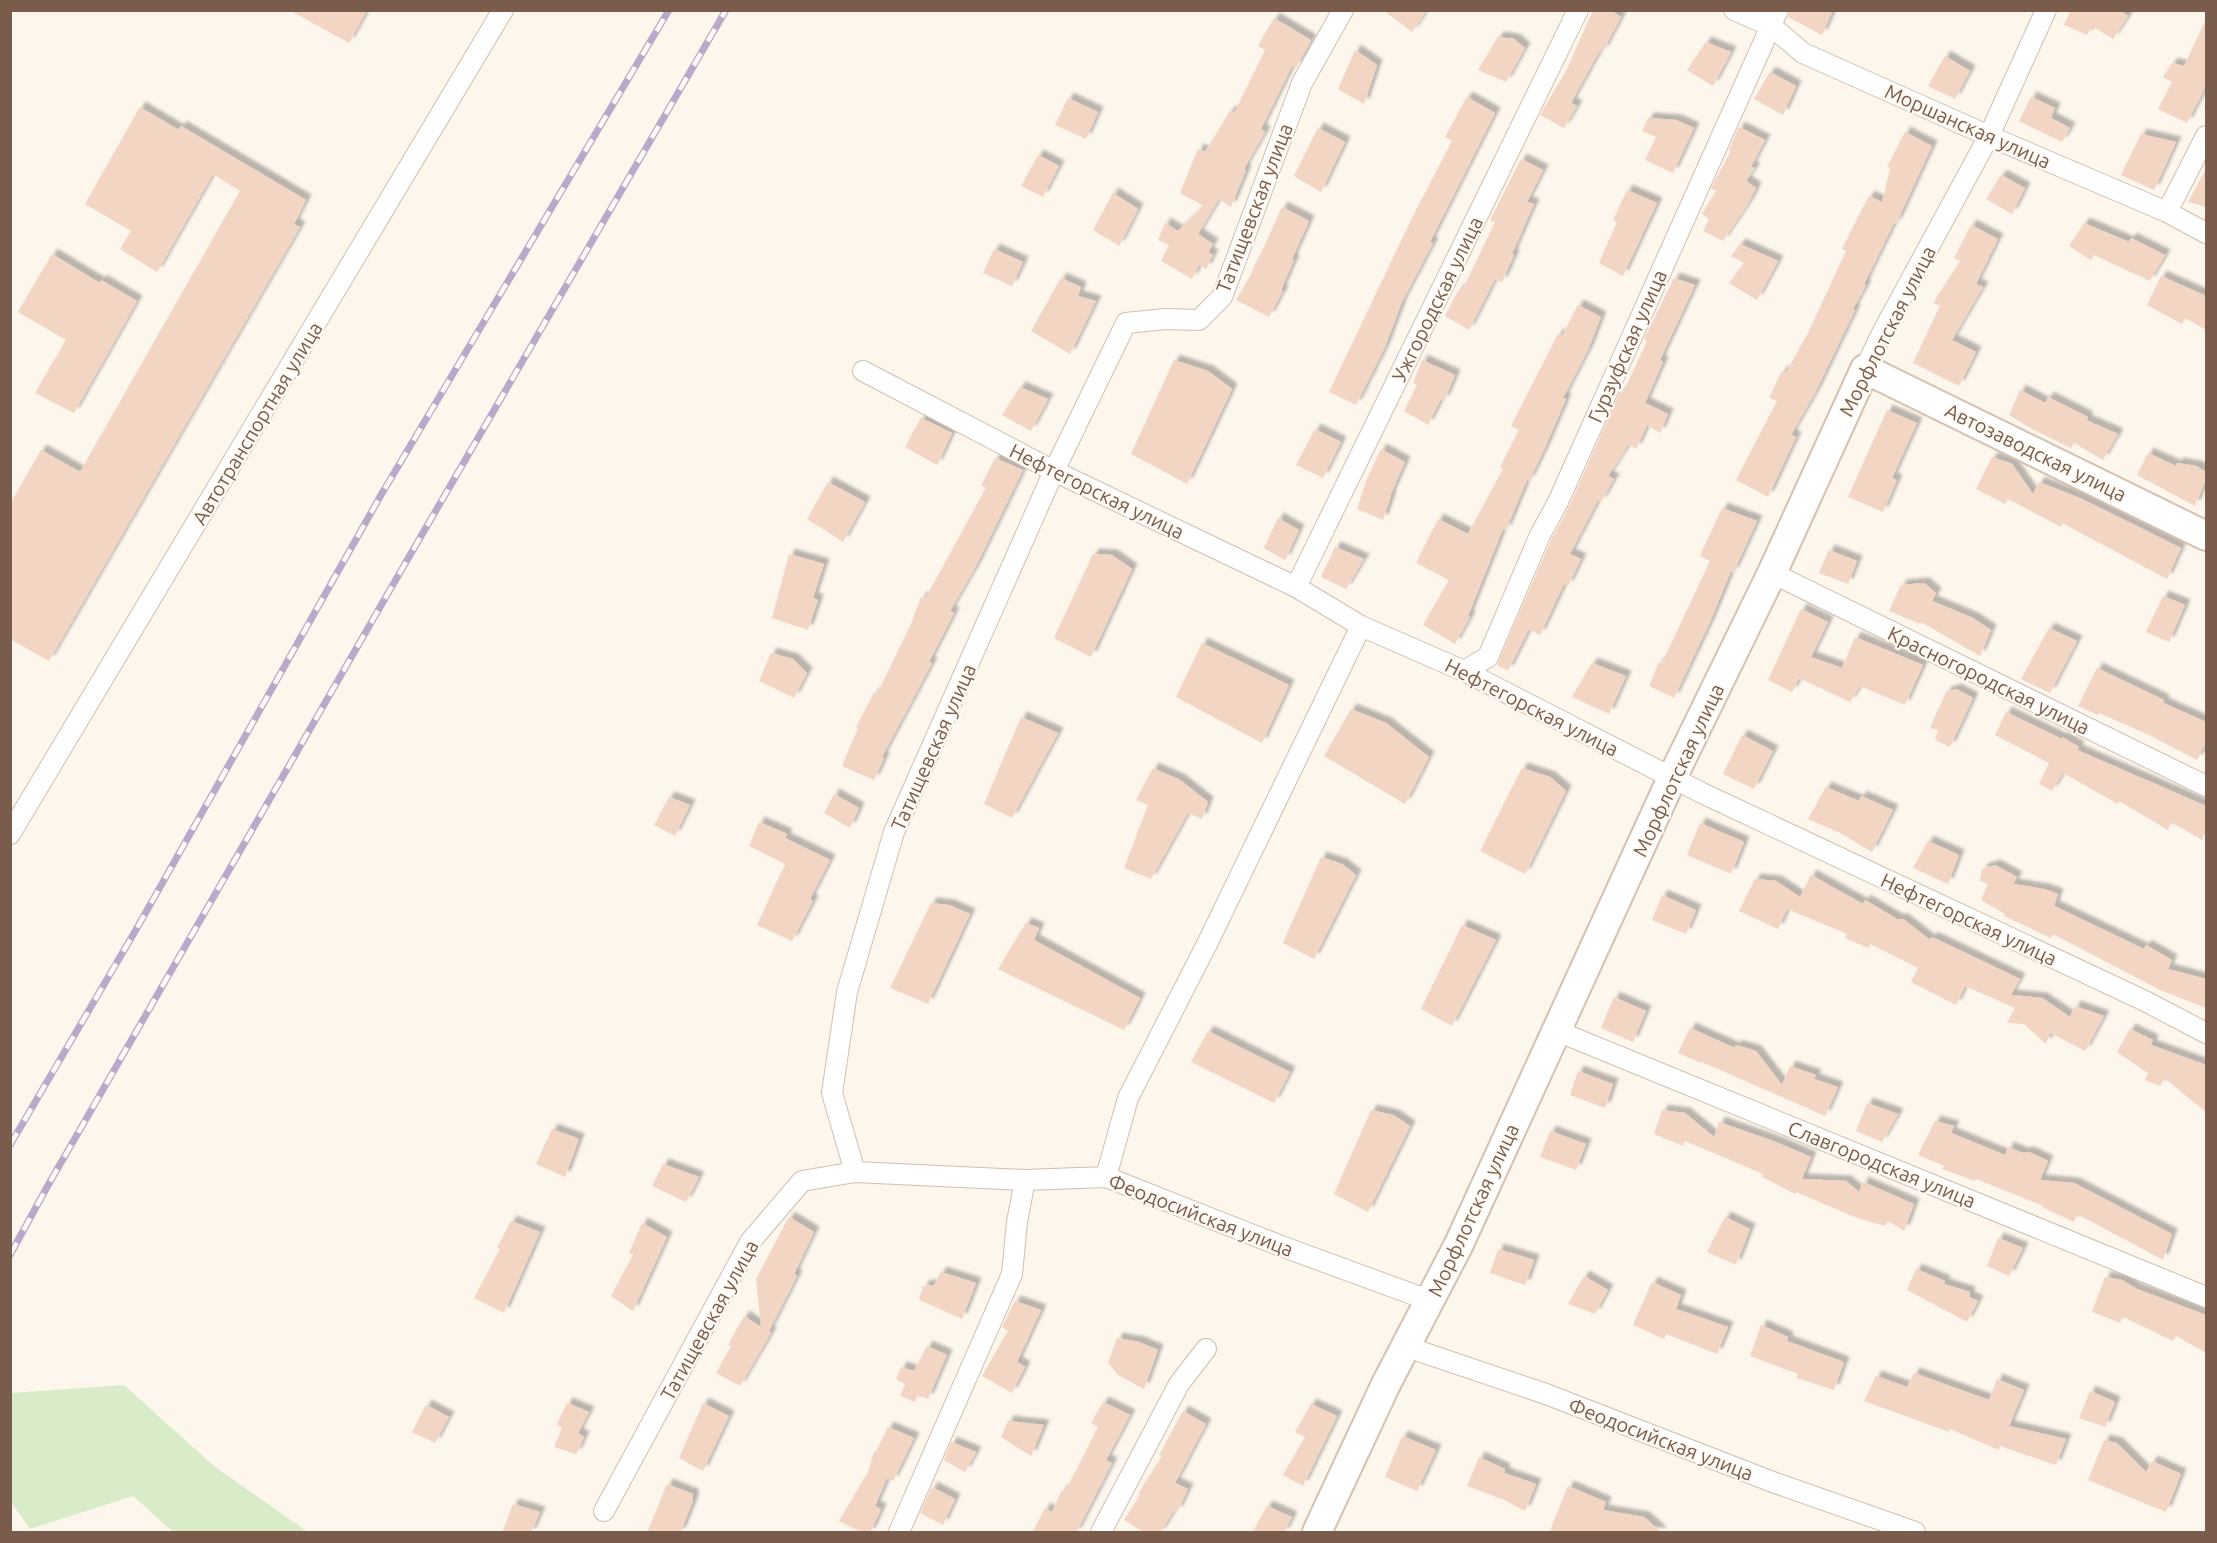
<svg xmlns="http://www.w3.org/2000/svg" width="2217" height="1543" font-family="Ubuntu,sans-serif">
  <defs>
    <filter id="shadow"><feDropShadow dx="5.5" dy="-5.5" stdDeviation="1.5" flood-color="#0004"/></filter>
  </defs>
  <rect width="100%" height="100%" fill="#fdf6ec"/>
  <!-- green -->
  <path fill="#d8ecc9" d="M 124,1385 L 215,1467 L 308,1532 L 173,1532 L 133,1496 L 30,1529 L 11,1502 L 11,1393 Z"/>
  <!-- building -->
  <path fill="#f3d5c3" filter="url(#shadow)" d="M 289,10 L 367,10 L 349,43 Z
    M 1383,10 L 1427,10 L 1412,32 Z
    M 1593,10 L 1610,10 L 1621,17 L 1603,51 L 1600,50 L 1571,103 L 1577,106 L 1564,128 L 1540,115 L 1566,71 Z
    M 1790,10 L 1833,10 L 1822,35 L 1788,17 Z
    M 2068,10 L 2119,10 L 2128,16 L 2113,39 L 2092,26 L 2087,35 L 2064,25 L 2070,12 Z
    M 1274,18 L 1311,40 L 1296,68 L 1292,66 L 1261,129 L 1265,132 L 1244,169 L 1246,170 L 1231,207 L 1219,199 L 1198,234 L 1213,244 L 1208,252 L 1213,255 L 1206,269 L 1199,265 L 1192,279 L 1161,261 L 1169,245 L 1158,240 L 1165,223 L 1178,231 L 1204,206 L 1180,193 L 1198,149 L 1205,152 L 1230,111 L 1234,113 L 1265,50 L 1258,46 Z
    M 2206,19 L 2206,86 L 2187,123 L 2158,109 L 2172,82 L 2163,77 L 2172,63 L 2184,66 Z
    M 1498,37 L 1514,39 L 1525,48 L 1506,82 L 1478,70 Z
    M 1706,42 L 1731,52 L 1713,86 L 1687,70 Z
    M 1355,50 L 1377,65 L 1364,104 L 1338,89 Z
    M 1945,56 L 1970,71 L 1955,99 L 1928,86 Z
    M 1770,72 L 1796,86 L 1783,115 L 1754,99 Z
    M 1467,97 L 1495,113 L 1430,242 L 1433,243 L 1402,302 L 1385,347 L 1356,405 L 1329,392 L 1412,218 L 1452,141 L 1445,137 Z
    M 2031,97 L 2055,108 L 2051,118 L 2070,128 L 2062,142 L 2019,121 Z
    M 1068,98 L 1098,112 L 1086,139 L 1055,125 Z
    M 140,107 L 179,130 L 181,126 L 306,200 L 294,224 L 300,227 L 49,661 L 10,639 L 10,504 L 41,450 L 80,472 L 240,191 L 213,174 L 157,272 L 120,249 L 131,231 L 85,204 Z
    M 1648,118 L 1676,120 L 1694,128 L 1673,173 L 1645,160 L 1656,137 L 1642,131 Z
    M 1739,127 L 1765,140 L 1751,167 L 1755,168 L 1746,181 L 1756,188 L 1748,204 L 1723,241 L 1703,231 L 1709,219 L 1702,214 L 1716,191 L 1711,188 L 1731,151 L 1729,150 Z
    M 1318,128 L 1345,142 L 1321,192 L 1294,176 Z
    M 1905,132 L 1932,146 L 1896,224 L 1894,223 L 1864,284 L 1866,285 L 1853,309 L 1855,310 L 1816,391 L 1791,435 L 1796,437 L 1768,497 L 1736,480 L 1777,401 L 1769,398 L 1782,371 L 1786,373 L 1810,329 L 1846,251 L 1842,249 L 1859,215 L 1869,196 L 1882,202 L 1890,168 L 1887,167 Z
    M 2141,134 L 2176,142 L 2154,190 L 2121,175 Z
    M 1038,155 L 1059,166 L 1043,197 L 1021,186 Z
    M 1521,159 L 1543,170 L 1527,202 L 1534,204 L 1512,254 L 1514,255 L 1502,282 L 1495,279 L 1469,330 L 1445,316 L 1459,289 L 1462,291 L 1495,222 L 1490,220 Z
    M 2206,169 L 2206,207 L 2188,202 Z
    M 2001,175 L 2025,188 L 2012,214 L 1986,199 Z
    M 1627,190 L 1657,203 L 1623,276 L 1599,263 L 1617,222 L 1613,220 Z
    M 1113,193 L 1138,209 L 1119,246 L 1093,230 Z
    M 1282,207 L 1309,221 L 1292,259 L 1294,260 L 1281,290 L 1283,291 L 1269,317 L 1236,300 L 1253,271 L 1252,270 L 1264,247 Z
    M 2084,223 L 2129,242 L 2131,238 L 2165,255 L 2150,281 L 2094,255 L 2091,260 L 2069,246 Z
    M 1971,225 L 1998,239 L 1976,284 L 1983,287 L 1952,340 L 1976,352 L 1959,386 L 1913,363 L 1940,306 L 1933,303 L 1960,261 L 1954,258 Z
    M 1740,244 L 1778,261 L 1757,300 L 1729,283 L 1744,263 L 1731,256 Z
    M 994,249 L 1023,262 L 1012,286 L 983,273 Z
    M 52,254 L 100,283 L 101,280 L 137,301 L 74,413 L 35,393 L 66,340 L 18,312 Z
    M 2161,276 L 2206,296 L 2206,330 L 2185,318 L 2182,324 L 2147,305 Z
    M 1061,278 L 1081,287 L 1078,296 L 1096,301 L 1070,354 L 1031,331 Z
    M 1674,278 L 1695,285 L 1660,360 L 1663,362 L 1645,403 L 1668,414 L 1660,433 L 1647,425 L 1636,449 L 1629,444 L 1608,476 L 1614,479 L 1601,502 L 1598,500 L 1570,554 L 1581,559 L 1568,586 L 1564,584 L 1540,635 L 1529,629 L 1508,671 L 1497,665 L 1551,540 L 1569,507 L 1620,392 L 1623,393 L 1647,341 L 1644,339 Z
    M 1578,305 L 1601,317 L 1588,350 L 1563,398 L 1566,399 L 1545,448 L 1529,481 L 1527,480 L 1506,530 L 1503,529 L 1468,616 L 1470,617 L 1455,644 L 1423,625 L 1449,580 L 1416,563 L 1438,519 L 1468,534 L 1503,469 L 1500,467 L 1519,430 L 1511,426 L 1558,334 L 1562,336 Z
    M 1174,360 L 1208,371 L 1232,389 L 1187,484 L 1131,454 Z
    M 1422,360 L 1455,375 L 1444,401 L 1441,399 L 1428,425 L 1404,411 L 1417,385 L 1413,383 Z
    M 1020,387 L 1048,399 L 1031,431 L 1002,415 Z
    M 2020,390 L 2045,403 L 2048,397 L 2088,417 L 2086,420 L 2118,434 L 2103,460 L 2074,443 L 2071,448 L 2032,429 L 2009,415 Z
    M 1887,410 L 1917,423 L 1892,478 L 1897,480 L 1883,512 L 1848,497 Z
    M 921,418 L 952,433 L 937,465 L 905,447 Z
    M 1315,429 L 1341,442 L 1323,478 L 1296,465 Z
    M 1381,449 L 1405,462 L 1390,496 L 1391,496 L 1383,520 L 1357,509 L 1366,481 Z
    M 2148,453 L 2176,466 L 2177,463 L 2196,466 L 2206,472 L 2206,479 L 2195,506 L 2137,475 Z
    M 1992,457 L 2012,464 L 2033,494 L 2039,482 L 2082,499 L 2181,548 L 2167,579 L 2062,523 L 2061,527 L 2008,499 L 2005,504 L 1976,489 Z
    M 995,458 L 1023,470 L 975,568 L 950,611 L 954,613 L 929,662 L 932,663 L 882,757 L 884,758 L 874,780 L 842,766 L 858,728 L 856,727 L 874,693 L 877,694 L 911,624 L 921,597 L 925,599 L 986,488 L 981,486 Z
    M 828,482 L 865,502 L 843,542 L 807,519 Z
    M 1722,508 L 1757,521 L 1733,573 L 1731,571 L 1710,622 L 1674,698 L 1649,686 L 1659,662 L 1662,663 L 1710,561 L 1700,556 Z
    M 1278,518 L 1299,530 L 1285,560 L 1264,548 Z
    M 1335,547 L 1364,559 L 1346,589 L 1321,577 Z
    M 1829,550 L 1857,561 L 1848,584 L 1819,573 Z
    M 789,554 L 824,564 L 813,598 L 818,600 L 808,630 L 772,618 Z
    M 1093,554 L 1112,555 L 1132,569 L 1091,657 L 1054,638 Z
    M 1924,583 L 1936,593 L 1932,601 L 1973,618 L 1991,630 L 1980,656 L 1921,622 L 1920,624 L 1889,611 L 1901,585 Z
    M 2163,596 L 2185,605 L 2169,642 L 2146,632 Z
    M 1801,609 L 1828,622 L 1811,657 L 1842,668 L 1855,637 L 1923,665 L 1905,705 L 1860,686 L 1850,702 L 1799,678 L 1792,692 L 1768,680 Z
    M 2049,628 L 2077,641 L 2050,693 L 2021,679 Z
    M 1202,643 L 1289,685 L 1262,743 L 1176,697 Z
    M 771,653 L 793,659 L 807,673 L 794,698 L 759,681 Z
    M 1592,663 L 1626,676 L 1609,714 L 1572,697 Z
    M 2097,668 L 2164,700 L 2163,703 L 2206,722 L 2206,742 L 2197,760 L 2149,735 L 2099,713 L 2098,715 L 2078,706 Z
    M 1956,689 L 1973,698 L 1950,747 L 1935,740 L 1938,730 L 1930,728 L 1946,692 Z
    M 1351,709 L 1386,723 L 1429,757 L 1405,804 L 1324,756 Z
    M 2006,712 L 2062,739 L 2062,737 L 2079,747 L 2077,750 L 2206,806 L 2206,831 L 2202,840 L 2171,822 L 2168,830 L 2119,801 L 2118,804 L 2063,773 L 2052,791 L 2039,784 L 2049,763 L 1995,735 Z
    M 1021,717 L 1058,733 L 1012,818 L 984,804 Z
    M 1742,735 L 1773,751 L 1754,789 L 1723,774 Z
    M 1153,768 L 1180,780 L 1208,802 L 1202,819 L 1188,813 L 1151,879 L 1124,868 L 1148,805 L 1136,800 Z
    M 1522,768 L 1550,777 L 1566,791 L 1525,874 L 1480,851 Z
    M 1826,787 L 1859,801 L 1861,796 L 1893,810 L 1872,852 L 1842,834 L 1808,819 Z
    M 834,794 L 859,808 L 850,828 L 824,813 Z
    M 669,797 L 690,805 L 675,836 L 654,825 Z
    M 759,822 L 787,834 L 785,838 L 830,860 L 810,899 L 813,901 L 792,941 L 757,925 L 785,864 L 749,846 Z
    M 1700,823 L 1744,842 L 1731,874 L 1687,855 Z
    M 1928,841 L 1959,855 L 1948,884 L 1913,868 Z
    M 1321,857 L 1342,864 L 1356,875 L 1314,959 L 1283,943 Z
    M 1995,865 L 2017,877 L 2013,884 L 2044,889 L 2058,894 L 2054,906 L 2144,949 L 2146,945 L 2172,960 L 2168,969 L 2206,979 L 2206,1008 L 2160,990 L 2053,934 L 2051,938 L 2004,916 L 2005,914 L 1981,900 L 1988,884 L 1980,881 L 1982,869 Z
    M 1811,875 L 1863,904 L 1865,900 L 1897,919 L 1903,919 L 1930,940 L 1932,937 L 2020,979 L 2011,995 L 2042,998 L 2070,1017 L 2075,1006 L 2104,1016 L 2085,1051 L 2050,1033 L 2046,1044 L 2024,1024 L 2007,1023 L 2015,1008 L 1965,986 L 1956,1005 L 1911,982 L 1918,968 L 1870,944 L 1868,948 L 1845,938 L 1847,934 L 1787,909 L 1778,929 L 1739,911 L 1755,879 L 1776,881 L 1800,897 Z
    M 1662,895 L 1696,910 L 1686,934 L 1652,920 Z
    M 931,903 L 949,905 L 970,914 L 928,1004 L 890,988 Z
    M 1026,923 L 1039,928 L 1034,940 L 1140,998 L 1124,1030 L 998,969 Z
    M 1462,925 L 1496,940 L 1452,1026 L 1421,1009 Z
    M 1614,997 L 1646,1011 L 1633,1042 L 1601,1028 Z
    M 1690,1028 L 1735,1048 L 1736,1045 L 1756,1051 L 1782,1085 L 1790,1066 L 1816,1075 L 1814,1079 L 1838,1087 L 1825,1116 L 1702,1062 L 1701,1063 L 1678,1053 Z
    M 2130,1029 L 2153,1040 L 2151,1045 L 2206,1065 L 2206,1112 L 2164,1078 L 2160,1086 L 2145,1080 L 2148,1073 L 2117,1052 Z
    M 1208,1031 L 1290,1072 L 1274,1103 L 1191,1062 Z
    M 1578,1071 L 1613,1084 L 1605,1108 L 1570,1095 Z
    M 1867,1103 L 1898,1114 L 1882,1142 L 1856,1131 Z
    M 1371,1110 L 1393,1115 L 1410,1126 L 1368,1212 L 1334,1194 Z
    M 1662,1110 L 1685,1113 L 1714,1137 L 1719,1122 L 1776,1142 L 1811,1157 L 1802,1179 L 1846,1181 L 1859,1192 L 1863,1182 L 1914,1204 L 1904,1231 L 1888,1221 L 1885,1226 L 1857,1218 L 1796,1192 L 1795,1194 L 1762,1177 L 1763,1174 L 1685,1141 L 1683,1146 L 1654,1134 Z
    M 1935,1121 L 1954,1126 L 1951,1133 L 2005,1155 L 2008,1147 L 2023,1153 L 2029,1152 L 2048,1161 L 2040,1180 L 2074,1183 L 2172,1234 L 2163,1260 L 2077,1214 L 2074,1222 L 2042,1207 L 2043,1206 L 1976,1179 L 1975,1181 L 1942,1169 L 1944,1166 L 1918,1155 Z
    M 552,1129 L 579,1139 L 565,1177 L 536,1164 Z
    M 1550,1131 L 1586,1144 L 1576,1170 L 1540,1157 Z
    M 663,1164 L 699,1177 L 686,1202 L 652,1186 Z
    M 789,1217 L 814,1232 L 794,1274 L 797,1276 L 769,1331 L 771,1333 L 740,1386 L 716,1373 L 731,1346 L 728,1345 L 744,1316 L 761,1327 L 756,1279 Z
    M 1725,1217 L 1750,1229 L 1736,1265 L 1707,1252 Z
    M 511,1221 L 540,1232 L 504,1313 L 474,1298 L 500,1249 L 497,1248 Z
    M 642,1223 L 667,1237 L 633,1311 L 611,1296 L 633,1255 L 629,1253 Z
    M 1998,1238 L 2023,1248 L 2009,1276 L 1987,1266 Z
    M 1498,1249 L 1534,1260 L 1525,1285 L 1490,1273 Z
    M 1916,1269 L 1945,1281 L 1944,1284 L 1970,1292 L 1969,1297 L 1978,1301 L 1967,1322 L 1907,1290 Z
    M 941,1272 L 976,1283 L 962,1319 L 919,1300 L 923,1286 L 934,1285 Z
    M 1584,1276 L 1608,1290 L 1595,1314 L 1568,1304 Z
    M 2105,1277 L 2122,1280 L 2137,1289 L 2206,1315 L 2206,1353 L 2176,1336 L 2173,1341 L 2123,1317 L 2120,1323 L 2092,1312 Z
    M 1652,1282 L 1681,1295 L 1676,1309 L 1728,1327 L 1717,1354 L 1666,1334 L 1664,1339 L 1633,1325 Z
    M 1015,1301 L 1041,1310 L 1017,1362 L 1025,1367 L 1012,1393 L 982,1376 L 1008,1331 L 1002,1327 Z
    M 1761,1325 L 1788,1337 L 1787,1341 L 1844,1362 L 1834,1390 L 1796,1378 L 1798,1374 L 1750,1356 Z
    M 1117,1338 L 1139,1342 L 1158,1350 L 1144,1389 L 1118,1375 L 1108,1363 Z
    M 927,1346 L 947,1355 L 928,1399 L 917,1395 L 915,1402 L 900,1396 L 905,1384 L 896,1379 L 901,1367 L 914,1371 Z
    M 1914,1373 L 1989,1400 L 1997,1379 L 2024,1390 L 2009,1426 L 2066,1439 L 2056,1465 L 2000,1446 L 1999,1450 L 1950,1429 L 1949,1432 L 1864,1401 L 1876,1376 L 1907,1387 Z
    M 2090,1391 L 2115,1402 L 2105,1427 L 2079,1418 Z
    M 1103,1402 L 1130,1415 L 1106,1460 L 1112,1463 L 1076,1533 L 1032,1533 L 1045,1508 L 1052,1512 L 1062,1490 L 1065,1492 L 1098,1427 L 1091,1423 Z
    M 567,1403 L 589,1412 L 578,1433 L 584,1437 L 576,1454 L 554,1447 L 562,1428 L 557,1424 Z
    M 703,1403 L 729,1416 L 703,1471 L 679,1458 Z
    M 1311,1404 L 1337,1416 L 1303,1486 L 1283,1475 L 1305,1437 L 1295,1432 Z
    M 426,1405 L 449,1417 L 435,1443 L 412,1432 Z
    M 1183,1411 L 1206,1424 L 1175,1483 L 1188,1489 L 1177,1512 L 1174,1510 L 1160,1533 L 1145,1533 L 1124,1520 L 1140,1495 L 1138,1494 L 1162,1456 L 1159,1455 Z
    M 1008,1421 L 1044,1425 L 1031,1456 L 1001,1437 Z
    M 888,1427 L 914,1438 L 893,1481 L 887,1478 L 875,1506 L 881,1509 L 870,1533 L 863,1533 L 839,1521 L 868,1472 L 874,1451 L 876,1452 Z
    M 1402,1436 L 1436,1450 L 1417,1491 L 1385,1477 Z
    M 2104,1440 L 2117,1443 L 2146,1472 L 2152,1461 L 2181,1474 L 2166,1512 L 2088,1480 Z
    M 951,1442 L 976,1452 L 965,1472 L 944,1460 Z
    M 1479,1457 L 1505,1469 L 1504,1473 L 1536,1484 L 1525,1511 L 1502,1499 L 1467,1486 Z
    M 667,1484 L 693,1494 L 693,1501 L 684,1524 L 680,1533 L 647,1533 Z
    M 1568,1486 L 1606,1502 L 1603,1510 L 1644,1517 L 1662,1533 L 1549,1533 Z
    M 932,1487 L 955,1499 L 943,1525 L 920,1513 Z
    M 513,1504 L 540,1512 L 531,1533 L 502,1533 Z
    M 1267,1506 L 1292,1517 L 1284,1533 L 1252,1533 Z"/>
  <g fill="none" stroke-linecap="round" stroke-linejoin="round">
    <!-- street casing -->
    <g stroke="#d1beb0" stroke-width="22">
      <path id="street" d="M 1734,10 L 1771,26 L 1803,53 L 1989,136 L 2167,212 L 2206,233
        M 2167,212 L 2206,136
        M 1865,369 L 1882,333 L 1989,136 L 2046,10
        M 863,371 L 1054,471 L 1296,587 L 1361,626 L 1464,671 L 1702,793 L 2145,1001 L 2206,1033
        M 1772,573 L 2206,786
        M 1296,587 L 1578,10
        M 1464,671 L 1488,657 L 1540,535 L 1558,502 L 1778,10
        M 10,834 L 503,10
        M 1557,1031 L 2206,1297
        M 855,1172 L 1025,1180 L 1106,1177 L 1281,1246 L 1431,1301
        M 1106,1177 L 1128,1098 L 1207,944 L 1361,626
        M 1407,1347 L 1546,1394 L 1770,1481 L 1915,1532
        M 604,1511 L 750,1242 L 802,1181 L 855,1172 L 832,1093 L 847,992 L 894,832 L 1054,471 L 1126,323 L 1165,319 L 1199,320 L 1222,297 L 1302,83 L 1343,10
        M 899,1532 L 1012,1274 L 1017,1222 L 1025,1180
        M 1101,1532 L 1179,1384 L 1206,1349"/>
    </g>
    <!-- secondary casing -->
    <g stroke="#d6c0b0" stroke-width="32">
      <path id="secondary" d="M 1317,1532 L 1386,1384 L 1459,1244 L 1672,778 L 1772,573 L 1865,369 L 2206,536"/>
    </g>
    <!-- street -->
    <use href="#street" stroke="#fff" stroke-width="20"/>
    <!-- secondary -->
    <use href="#secondary" stroke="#fff" stroke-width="28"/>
    <!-- rail casing -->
    <g stroke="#b9a8c9" stroke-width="7">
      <path id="rail" d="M 10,1145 L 137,928 L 381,495 L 669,10
        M 10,1255 L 47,1187 L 391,588 L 726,10"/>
    </g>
    <!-- rail -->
    <use href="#rail" stroke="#fffaf3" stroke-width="4.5" stroke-dasharray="14" stroke-linecap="butt"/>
  </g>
  <g text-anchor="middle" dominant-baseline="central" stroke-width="4.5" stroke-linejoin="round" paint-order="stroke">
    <!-- street labels -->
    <g font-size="20" fill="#7a5c4d" stroke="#fffaf3">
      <text transform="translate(1968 126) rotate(24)">Моршанская улица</text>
      <text transform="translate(1254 208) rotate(-69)">Татищевская улица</text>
      <text transform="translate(1437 299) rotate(-64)">Ужгородская улица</text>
      <text transform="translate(1887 331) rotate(-63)">Морфлотская улица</text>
      <text transform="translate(1627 346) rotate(-66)">Гурзуфская улица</text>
      <text transform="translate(257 423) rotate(-59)">Автотранспортная улица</text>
      <text transform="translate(2036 452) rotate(26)">Автозаводская улица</text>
      <text transform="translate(1097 491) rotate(26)">Нефтегорская улица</text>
      <text transform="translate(1989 680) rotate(26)">Красногородская улица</text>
      <text transform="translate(1532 707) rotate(27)">Нефтегорская улица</text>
      <text transform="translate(933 747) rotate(-66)">Татищевская улица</text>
      <text transform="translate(1678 770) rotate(-65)">Морфлотская улица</text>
      <text transform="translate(1969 919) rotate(25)">Нефтегорская улица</text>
      <text transform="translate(1882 1164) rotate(22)">Славгородская улица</text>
      <text transform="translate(1473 1210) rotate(-65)">Морфлотская улица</text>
      <text transform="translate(1201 1215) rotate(21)">Феодосийская улица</text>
      <text transform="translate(709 1320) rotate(-61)">Татищевская улица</text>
      <text transform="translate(1661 1439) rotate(21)">Феодосийская улица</text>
    </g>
  </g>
  <!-- border -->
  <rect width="2217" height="1543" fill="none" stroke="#7a5c4d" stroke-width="24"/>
</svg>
